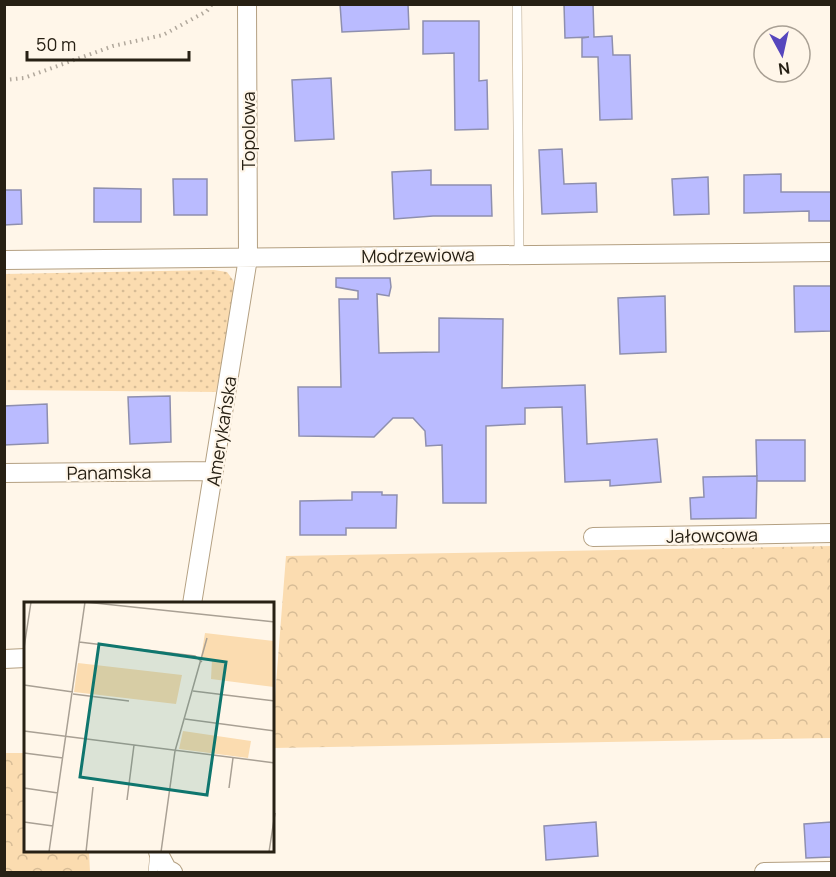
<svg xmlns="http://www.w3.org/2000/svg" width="836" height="877" font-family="Manrope,sans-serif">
  <defs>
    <pattern id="grass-dots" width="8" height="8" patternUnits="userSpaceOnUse" patternTransform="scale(1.5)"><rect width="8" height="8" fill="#fbdcb0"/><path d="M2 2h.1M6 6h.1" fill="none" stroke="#d7bc96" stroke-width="1.8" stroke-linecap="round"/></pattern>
    <pattern id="forest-crowns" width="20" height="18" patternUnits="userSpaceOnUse" patternTransform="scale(1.5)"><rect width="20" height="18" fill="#fbdcb0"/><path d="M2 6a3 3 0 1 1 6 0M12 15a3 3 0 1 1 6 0" fill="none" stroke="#d7bc96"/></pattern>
  </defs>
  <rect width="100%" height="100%" fill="#fff6e9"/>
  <!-- grass -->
  <path fill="url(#grass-dots)" d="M 214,270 L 227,272 L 233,280 L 237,292 L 216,392 L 5,390 L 4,274 Z"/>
  <!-- forest -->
  <path fill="url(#forest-crowns)" d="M 831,546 L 831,738 L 273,748 L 273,722 L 286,556 Z
    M 5,753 L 25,753 L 26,852 L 89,852 L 90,872 L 5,872 Z"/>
  <!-- building -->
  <path fill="#babbff" stroke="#8e8faf" stroke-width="1.5" d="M 340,4 L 408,4 L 409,29 L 342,32 Z
    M 564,4 L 593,4 L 594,37 L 612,36 L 613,55 L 630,55 L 632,119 L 600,120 L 598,57 L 582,57 L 582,38 L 589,37 L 565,38 Z
    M 423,21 L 479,21 L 479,81 L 487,80 L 488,129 L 455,130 L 454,53 L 423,54 Z
    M 331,78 L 334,139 L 295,141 L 292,80 Z
    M 562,149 L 564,184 L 596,183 L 597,212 L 542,214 L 539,150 Z
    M 431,170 L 431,185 L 491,185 L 492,216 L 433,216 L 394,219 L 392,172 Z
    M 781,174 L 781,192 L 831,192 L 831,221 L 809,221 L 809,211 L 744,213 L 744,175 Z
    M 708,177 L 709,214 L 674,215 L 672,179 Z
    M 173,179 L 207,179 L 207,215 L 174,215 Z
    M 94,188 L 141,189 L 141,222 L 94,222 Z
    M 4,190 L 21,190 L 22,224 L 4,225 Z
    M 336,278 L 390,278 L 391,287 L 389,296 L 377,294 L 379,353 L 439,352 L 439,318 L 503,319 L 502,388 L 585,385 L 587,444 L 657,439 L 661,482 L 610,486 L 610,480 L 565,482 L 562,407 L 525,408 L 525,424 L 486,426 L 486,503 L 443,503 L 442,445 L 426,446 L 425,431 L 413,418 L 393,418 L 374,437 L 299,436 L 298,387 L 341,387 L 339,299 L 358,299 L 358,291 L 336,287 Z
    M 794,286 L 831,286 L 831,331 L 795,332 Z
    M 665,296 L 666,352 L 620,354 L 618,298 Z
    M 170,396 L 171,442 L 130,444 L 128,397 Z
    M 47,404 L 48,443 L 4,445 L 4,406 Z
    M 756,440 L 805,440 L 805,481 L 757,481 Z
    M 757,476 L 756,518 L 691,519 L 690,498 L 704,497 L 703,477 Z
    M 352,492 L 382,492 L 382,495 L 397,495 L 396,528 L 346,528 L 346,535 L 300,535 L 300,501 L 352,500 Z
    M 596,822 L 598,856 L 546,860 L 544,826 Z
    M 831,822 L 831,857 L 806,858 L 804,824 Z"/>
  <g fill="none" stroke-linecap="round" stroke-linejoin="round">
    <!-- service casing -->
    <g stroke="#b4a082" stroke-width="10">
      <path id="service" d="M 517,4 L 519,254
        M 153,872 L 155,852"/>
    </g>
    <!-- minor casing -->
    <g stroke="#b4a082" stroke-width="20">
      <path id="minor" d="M 4,260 L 832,252
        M 4,473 L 214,471
        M 593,537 L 832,533
        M 192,604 L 248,258 L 247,4
        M 4,659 L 26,658
        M 158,852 L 167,869 L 173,872
        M 764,872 L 832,871"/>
    </g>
    <!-- path -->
    <path stroke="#b1a89c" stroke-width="4" stroke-dasharray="1.5 4.5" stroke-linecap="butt" d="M 4,80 L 24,78 L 113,46 L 163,35 L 207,11 L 212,4"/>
    <!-- service -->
    <use href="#service" stroke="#fff" stroke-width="9"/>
    <!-- minor -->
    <use href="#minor" stroke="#fff" stroke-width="18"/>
  </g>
  <g text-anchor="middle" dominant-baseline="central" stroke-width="4.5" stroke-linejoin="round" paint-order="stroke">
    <!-- street labels -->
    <g font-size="18" fill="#272014" stroke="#fff6e9">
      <text transform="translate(248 131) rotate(-90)">Topolowa</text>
      <text transform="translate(418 255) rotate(-1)">Modrzewiowa</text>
      <text transform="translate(221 431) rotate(-81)">Amerykańska</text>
      <text transform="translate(109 472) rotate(-1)">Panamska</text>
      <text transform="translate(712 535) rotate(-1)">Jałowcowa</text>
    </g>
  </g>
  <!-- overview -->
  <g transform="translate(24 602)">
    <rect width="250" height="250" fill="#fff6e9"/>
    <path d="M 159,129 L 227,139 L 224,156 L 155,147 Z" fill="#fbdcb0"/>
    <path d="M 181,31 L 250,39 L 250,85 L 187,77 L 188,57 L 177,56 ZM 54,61 L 158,73 L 152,102 L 50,90 Z" fill="#fbdcb0"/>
    <path fill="none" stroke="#a9a094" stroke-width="1.5" d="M 61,0 L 251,20M 55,40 L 171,54 L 178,60M 0,46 L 7,0M 0,83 L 49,90M 169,89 L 251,99M 49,92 L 105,99M 161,117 L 251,129M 0,129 L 251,161M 0,151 L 39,156M 0,186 L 34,191M 205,186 L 209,156M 103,198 L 110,143M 0,220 L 29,224M 25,250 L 61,0M 62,250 L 69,185M 137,250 L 151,149 L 183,36M 245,250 L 251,211"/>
    <path fill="#0f766e" fill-opacity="0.15" stroke="#0f766e" stroke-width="3" d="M 75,42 L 202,60 L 183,193 L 56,175 Z"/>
    <rect width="250" height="250" fill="none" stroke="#272014" stroke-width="3"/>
  </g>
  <!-- border -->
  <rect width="836" height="877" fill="none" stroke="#272014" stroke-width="12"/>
  <!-- north arrow -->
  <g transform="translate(782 54) rotate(172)"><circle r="28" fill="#fff6e9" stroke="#a9a094" stroke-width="1.5"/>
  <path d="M0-4.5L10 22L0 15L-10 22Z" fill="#5646bd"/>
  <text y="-9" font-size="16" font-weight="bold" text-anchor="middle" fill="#272014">N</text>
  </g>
  <!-- scale -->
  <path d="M27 51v9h162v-9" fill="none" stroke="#272014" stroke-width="3"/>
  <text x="36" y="51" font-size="18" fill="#272014" stroke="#fff6e9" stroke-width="4.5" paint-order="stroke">50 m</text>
</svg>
